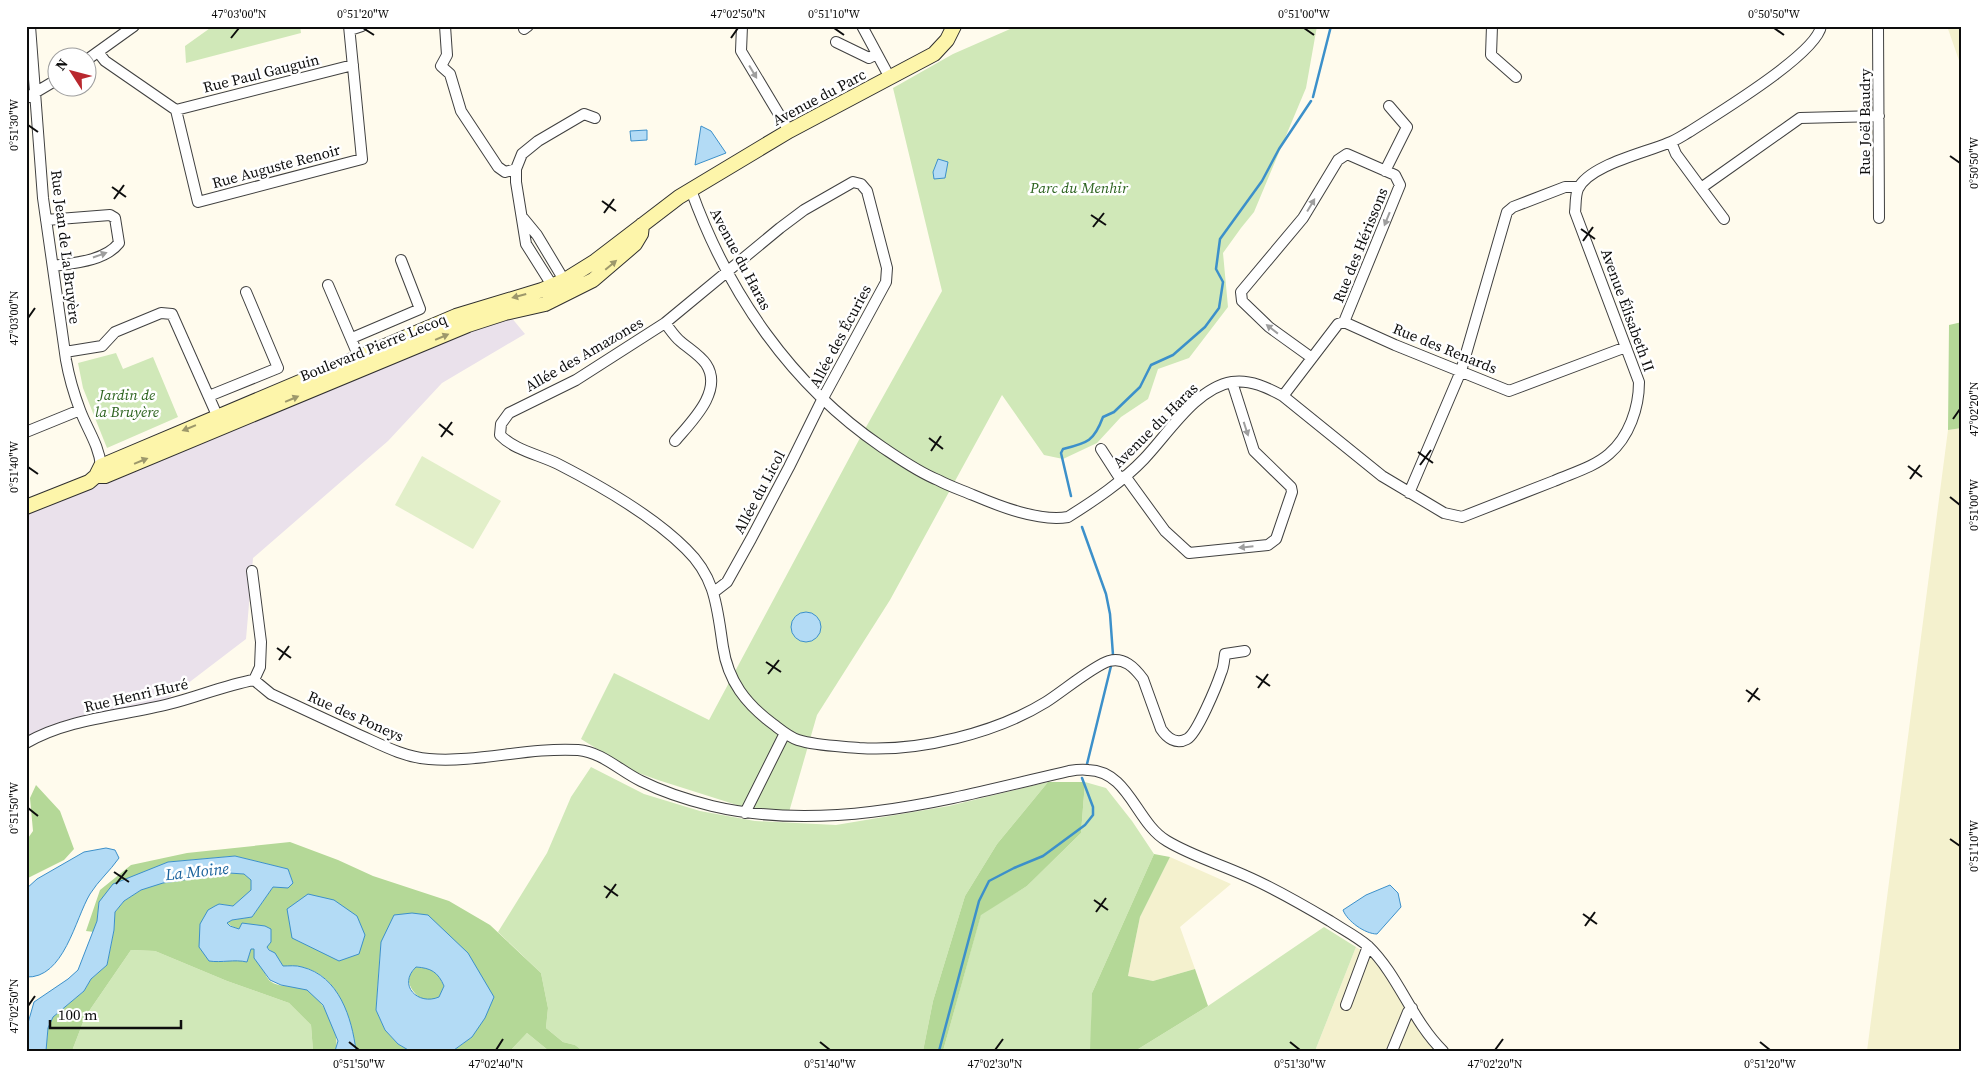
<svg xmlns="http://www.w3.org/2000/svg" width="1988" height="1077" font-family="'Source Serif 4',serif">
  <rect width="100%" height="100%" fill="#fffbed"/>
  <!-- industrial -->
  <path fill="#eae1eb" d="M 501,305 L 525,334 L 442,383 L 388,441 L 253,558 L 246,639 L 149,713 L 87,719 L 26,749 L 26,514 Z"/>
  <!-- farmland -->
  <path fill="#f4f1ce" d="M 1947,26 L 1962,26 L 1962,69 Z
    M 1962,428 L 1962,1051 L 1867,1051 L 1948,430 Z
    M 1170,857 L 1231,884 L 1180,927 L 1195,969 L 1153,981 L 1128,976 L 1140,917 Z
    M 1356,947 L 1369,955 L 1400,994 L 1437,1051 L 1315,1051 Z"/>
  <!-- green -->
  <path fill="#d0e8b8" d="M 213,26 L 300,26 L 301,33 L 186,63 L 185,46 Z
    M 1017,26 L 1317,26 L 1306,88 L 1254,212 L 1241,228 L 1223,253 L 1228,307 L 1189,358 L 1158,369 L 1148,399 L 1121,417 L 1097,443 L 1063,459 L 1044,455 L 1002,395 L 890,600 L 817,715 L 789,812 L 740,806 L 658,780 L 633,771 L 581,739 L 614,673 L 709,720 L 860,438 L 942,291 L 893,88 L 953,54 Z
    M 116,353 L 123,369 L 153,357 L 178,417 L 107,448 L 83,388 L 78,363 Z
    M 591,767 L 644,794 L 700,811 L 755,821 L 836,825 L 949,806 L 1048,782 L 997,844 L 965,896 L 933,1001 L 923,1051 L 583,1051 L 575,1045 L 563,1042 L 546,1028 L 548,1008 L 541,973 L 498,932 L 547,853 L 571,797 Z
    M 1085,782 L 1106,788 L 1132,821 L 1154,854 L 1092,993 L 1091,1050 L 943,1051 L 981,914 L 1027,886 L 1081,833 Z
    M 1324,927 L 1356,947 L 1315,1051 L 1135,1051 L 1208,1006 Z
    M 131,950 L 155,951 L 227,981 L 289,1003 L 311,1025 L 313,1051 L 72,1051 L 85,1017 Z
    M 527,1033 L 549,1051 L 510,1051 Z"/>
  <!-- forest -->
  <path fill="#b4d897" d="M 1962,322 L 1962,428 L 1948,430 L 1949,325 Z
    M 1048,782 L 1085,782 L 1081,833 L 1027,886 L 981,915 L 943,1051 L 923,1051 L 933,1001 L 965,896 L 997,844 Z
    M 36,785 L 60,811 L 74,849 L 64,860 L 26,879 L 26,841 L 33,831 L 30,798 Z
    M 290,842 L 338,860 L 373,876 L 449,901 L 490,925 L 541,973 L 548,1008 L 546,1028 L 563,1042 L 575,1045 L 583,1051 L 549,1051 L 527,1033 L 510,1051 L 453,1051 L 472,1037 L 494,997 L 381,942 L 376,1010 L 385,1030 L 398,1044 L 410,1051 L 356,1051 C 352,1019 339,975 302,967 C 296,966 289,966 283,966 C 273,950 258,939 241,930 C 235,927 231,927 227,922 L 232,920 L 252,917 L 273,887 L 293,883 L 288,869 L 235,856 L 168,862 L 99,902 L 97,921 L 94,932 L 86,931 L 100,890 L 131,865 L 187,853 Z
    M 1154,854 L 1170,857 L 1140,917 L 1128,976 L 1153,981 L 1195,969 L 1208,1006 L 1135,1051 L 1090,1051 L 1092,993 Z
    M 229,873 L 244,874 L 252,880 L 251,891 L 233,906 L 219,904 L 220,962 L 236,960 L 247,962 L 251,949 L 254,949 C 258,957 265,976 270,981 C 280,989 297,984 308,990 C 323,1000 342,1034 335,1051 L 313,1051 L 311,1025 L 289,1003 L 227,981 L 155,951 L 131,950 L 85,1017 L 72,1051 L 46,1051 L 48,1028 L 53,1017 L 84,991 L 91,979 L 107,965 L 114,930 L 115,912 L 124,901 L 141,890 L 159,883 Z
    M 416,967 C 432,968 437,970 444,986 L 439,997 L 431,1000 L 421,999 C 410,989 403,980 416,967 Z"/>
  <!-- pitch -->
  <path fill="#e2efc9" d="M 422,456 L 501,501 L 473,549 L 395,505 Z"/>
  <!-- water -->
  <path fill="#b3dbf5" stroke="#3c90ca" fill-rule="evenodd" d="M 701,126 L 711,131 L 726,153 L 695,165 Z
    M 647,130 L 647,140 L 631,141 L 630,131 Z
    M 938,159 L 948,162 L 945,178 L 934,179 L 933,172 Z
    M791 627a15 15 0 1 1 30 0a15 15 0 1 1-30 0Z
    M 106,848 L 115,850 L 119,858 C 110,871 98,881 90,894 C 75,919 64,979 26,977 L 26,889 L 37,879 L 84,852 Z
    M 235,856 L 288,869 L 293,883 L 288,888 L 273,887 L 252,917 L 232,920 L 227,923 L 230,926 L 239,929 L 242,923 L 265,926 L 271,929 L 271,942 L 267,947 L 269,950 L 275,953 L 283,966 C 289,966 296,965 302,967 C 339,976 352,1018 356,1051 L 335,1051 L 338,1041 L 323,1005 L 307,990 L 281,985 L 270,980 L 254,958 L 254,949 L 251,949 L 247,962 C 234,959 222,963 209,961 L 199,947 L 200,924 L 208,910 L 215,906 L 219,904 L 233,906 L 251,890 L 251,880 L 244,874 L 229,873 L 163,883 L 141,890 L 124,901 L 115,912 L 114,930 L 107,965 L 91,979 L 84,991 L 53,1017 L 48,1028 L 46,1051 L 26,1051 L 26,1030 L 34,1002 L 68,979 L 78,970 L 97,921 L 99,902 L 113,884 L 168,862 Z
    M 1390,885 L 1398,893 L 1401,907 L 1377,934 C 1365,934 1347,921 1343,910 L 1366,895 Z
    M 308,894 L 334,900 L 357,916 L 365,935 L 359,954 L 339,961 L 292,938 L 287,909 Z
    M 412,913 L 428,915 L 468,953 L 494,997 L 485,1018 L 472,1037 L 454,1050 L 410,1051 L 398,1044 L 385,1030 L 376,1010 L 381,942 L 394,915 ZM 416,967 C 431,968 438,972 444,986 L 439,997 C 418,1006 397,985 416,967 Z"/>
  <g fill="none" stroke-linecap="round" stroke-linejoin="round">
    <!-- stream -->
    <path stroke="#3c90ca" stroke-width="2.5" d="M 1313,97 L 1331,26
      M 1071,496 L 1061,453 L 1063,449 C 1088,443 1094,441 1103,417 L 1114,412 L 1140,387 L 1151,365 L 1173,355 L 1205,327 L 1219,308 L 1223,282 L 1216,269 L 1220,239 L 1262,181 L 1279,149 L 1311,101
      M 1082,527 L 1106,594 L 1110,614 L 1113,655
      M 1087,764 L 1111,666
      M 939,1051 L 979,901 L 989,881 L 1014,868 L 1043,856 L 1085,825 L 1093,815 L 1093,807 L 1082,778"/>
    <!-- street casing -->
    <g stroke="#404040" stroke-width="12">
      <path id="street" d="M 30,26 L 43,198 L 66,360 C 69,377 74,394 80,410 C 87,429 99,445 101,466
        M 445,26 L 447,55 L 441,66 L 450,74 L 461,111 L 498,167 L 505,172 L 516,169
        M 742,26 L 741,51 L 789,131
        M 862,26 L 890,78
        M 1492,26 L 1491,55 L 1516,77
        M 1878,26 L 1879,218
        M 524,29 L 528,26
        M 350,30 L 362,26
        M 836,42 L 869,58 L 877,54
        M 98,52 L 105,61 L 176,110 L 198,202 L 362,159 L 349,26
        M 88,59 L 134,26
        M 26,98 L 58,79
        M 176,110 L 353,65
        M 1671,142 L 1676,154 L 1701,188 L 1800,118 L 1879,116
        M 1385,171 L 1407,127 L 1389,106
        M 1701,188 L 1724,219
        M 691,190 C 728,293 791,385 882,447 C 900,459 918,472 938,480 C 949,486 961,490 973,495 C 999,506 1039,522 1068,517 C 1095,500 1122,482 1144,459 C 1168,434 1196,388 1232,382 C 1250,379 1268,388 1283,396 L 1382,476 L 1444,513 L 1462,517 C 1492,505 1523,493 1554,481 C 1572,473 1594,467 1609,454 C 1629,437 1639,408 1639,382 L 1575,212 C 1576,205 1575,196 1578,189 C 1589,165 1645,153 1668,143 C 1675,141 1682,136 1689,132 C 1715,115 1817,54 1821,26
        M 523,218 L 537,235 L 567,285
        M 46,220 L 110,215 L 115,218 L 119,243 C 105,261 74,263 53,266
        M 328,285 L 361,362
        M 555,290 L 526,244 L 516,182 L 516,169 L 522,154 L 538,141 L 584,114 L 595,118
        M 665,323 C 670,329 674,336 680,341 C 688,348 700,355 706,364 C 724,391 691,422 675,441
        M 352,338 L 420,309 L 401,260
        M 65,352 L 102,346 L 115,332 L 161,313 L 172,314 L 220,422
        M 1312,358 L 1269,327 L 1242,301 L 1241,292 L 1303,218 L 1338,160 L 1347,154 L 1395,175 L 1400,185 L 1344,322
        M 209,396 L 278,368 L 246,292
        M 1283,396 L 1338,324 L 1344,322 L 1395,345 L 1509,391 L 1626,347
        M 26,432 L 80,410
        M 1101,449 L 1121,480
        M 1125,476 L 1165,531 L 1189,553 L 1268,545 L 1276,539 L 1292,492 L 1291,487 L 1254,451 L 1232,382
        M 1409,493 L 1461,371 L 1507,212 L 1513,207 L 1565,187 L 1579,187
        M 252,571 L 261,642 L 260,667 L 254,680
        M 714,592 L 727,582 L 751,539 L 789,467 L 822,400 L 886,282 L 887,268 L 867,191 L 861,184 L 853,182 L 804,210 L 780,228 L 665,323 L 576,380 L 509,413 L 501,424 L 500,435 C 514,450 540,455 558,464 C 599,485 654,517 686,549 C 716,578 717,608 723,647 C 728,681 746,704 773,724 C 781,730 789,737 798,740 C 817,746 840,746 859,748 C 919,752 996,733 1046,702 C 1062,692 1093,666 1109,661 C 1124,657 1134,667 1143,679 L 1161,729 C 1167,738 1176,745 1187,739 C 1197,734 1217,685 1221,673 C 1224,667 1224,660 1225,654 L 1245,651
        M 254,680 L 271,694 C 299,707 327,720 355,733 C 378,743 402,757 429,759 C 478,763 528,747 578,750 C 602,752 620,771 641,781 C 663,792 688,800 712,806 C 831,834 953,798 1069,771 C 1075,770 1082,769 1088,770 C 1129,771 1136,823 1167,841 C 1192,856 1220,864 1246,876 C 1276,889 1303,905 1330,921 C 1342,929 1356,936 1368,946 C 1399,976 1412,1021 1443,1051
        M 26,743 C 69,718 122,716 169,704 C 198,697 225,685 254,680
        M 745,813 L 785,733
        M 1346,1005 L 1368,946
        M 1392,1051 L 1408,1012 L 1412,1008"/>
    </g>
    <!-- secondary casing -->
    <g stroke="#2f2f2f" stroke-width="16">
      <path id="secondary" d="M 96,476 L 105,476 L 468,325 L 505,313 L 545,304 L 593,280 L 635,244 L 641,234 L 642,225
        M 26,507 L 89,482 L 96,476 L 101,466 L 456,316 L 542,290 L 565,280 L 594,262 L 679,197 L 789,131 L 934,54 L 947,40 L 954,26"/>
    </g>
    <!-- street -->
    <use href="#street" stroke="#fff" stroke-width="10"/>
    <!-- secondary -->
    <use href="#secondary" stroke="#fdf5aa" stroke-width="14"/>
  </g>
  <!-- one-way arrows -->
  <defs><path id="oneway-solid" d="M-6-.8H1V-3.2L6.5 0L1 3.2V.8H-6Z" transform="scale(1.25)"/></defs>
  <g fill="#9e9e9e">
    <use href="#oneway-solid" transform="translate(753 72) rotate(59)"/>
    <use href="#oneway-solid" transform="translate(1311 205) rotate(-59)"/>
    <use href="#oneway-solid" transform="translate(1387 219) rotate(112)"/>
    <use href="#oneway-solid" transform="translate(100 255) rotate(-19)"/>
    <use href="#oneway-solid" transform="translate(1272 329) rotate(-142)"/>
    <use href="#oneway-solid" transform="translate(1246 429) rotate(72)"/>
    <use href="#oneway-solid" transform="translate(1246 547) rotate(174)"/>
  </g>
  <g fill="#9d986b">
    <use href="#oneway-solid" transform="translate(611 265) rotate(-40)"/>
    <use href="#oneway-solid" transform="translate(519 296) rotate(165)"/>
    <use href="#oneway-solid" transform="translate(442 337) rotate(-23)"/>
    <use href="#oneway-solid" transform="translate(292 399) rotate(-23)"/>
    <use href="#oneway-solid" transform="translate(189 428) rotate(158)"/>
    <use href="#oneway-solid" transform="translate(141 461) rotate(-22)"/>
  </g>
  <!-- ticks -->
  <path fill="none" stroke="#0d0d0d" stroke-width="2" d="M 363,28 L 374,35M 834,28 L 844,35M 1304,28 L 1314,35M 1774,28 L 1784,35M 231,38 L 239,28M 731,38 L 738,28M 28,125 L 38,132M 1950,156 L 1960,163M 112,187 L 126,197M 114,199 L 124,185M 602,201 L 616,211M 604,213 L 614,199M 1091,215 L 1106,225M 1093,227 L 1104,213M 1581,229 L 1595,239M 1583,241 L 1593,227M 28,318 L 35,308M 1953,419 L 1960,409M 439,424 L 453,435M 441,437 L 452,422M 929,438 L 943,449M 931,451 L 941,436M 1418,452 L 1433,463M 1420,465 L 1431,450M 1908,466 L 1922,477M 28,467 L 38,474M 1910,479 L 1920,465M 1950,497 L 1960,505M 277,648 L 291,658M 279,660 L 289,646M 766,662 L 781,672M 768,674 L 779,660M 1256,676 L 1270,686M 1258,688 L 1268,674M 1746,690 L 1760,700M 1748,702 L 1758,688M 28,808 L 38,816M 1950,839 L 1960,846M 114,872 L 129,882M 116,884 L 127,870M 604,886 L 618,896M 606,898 L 616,884M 1094,900 L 1108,910M 1096,912 L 1106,898M 1583,914 L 1597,924M 1585,926 L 1595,912M 28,1006 L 35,996M 349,1042 L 359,1050M 820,1042 L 830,1050M 1290,1042 L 1300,1050M 1760,1042 L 1770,1050M 496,1050 L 503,1039M 995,1050 L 1003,1039M 1495,1050 L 1503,1039"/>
  <g text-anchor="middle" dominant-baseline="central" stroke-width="5" stroke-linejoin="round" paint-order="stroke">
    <!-- street labels -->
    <g font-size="15" fill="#0d0d0d" stroke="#fff">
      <text transform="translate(261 73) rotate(-14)">Rue Paul Gauguin</text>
      <text transform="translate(819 97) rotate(-28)">Avenue du Parc</text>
      <text transform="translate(1864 122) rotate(-90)">Rue Joël Baudry</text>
      <text transform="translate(276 166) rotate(-15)">Rue Auguste Renoir</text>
      <text transform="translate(1360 245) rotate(-68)">Rue des Hérissons</text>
      <text transform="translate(66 247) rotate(83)">Rue Jean de La Bruyère</text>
      <text transform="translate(741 259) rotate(62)">Avenue du Haras</text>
      <text transform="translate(1628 310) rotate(70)">Avenue Élisabeth II</text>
      <text transform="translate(840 336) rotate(-62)">Allée des Écuries</text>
      <text transform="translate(373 347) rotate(-22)">Boulevard Pierre Lecoq</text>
      <text transform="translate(1445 348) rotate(22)">Rue des Renards</text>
      <text transform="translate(584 354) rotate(-30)">Allée des Amazones</text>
      <text transform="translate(1155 425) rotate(-45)">Avenue du Haras</text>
      <text transform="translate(759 492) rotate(-62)">Allée du Licol</text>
      <text transform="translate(136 695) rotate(-13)">Rue Henri Huré</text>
      <text transform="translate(356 716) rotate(24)">Rue des Poneys</text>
    </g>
    <!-- park labels -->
    <g font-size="15" font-style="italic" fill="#2c631f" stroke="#fff">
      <text x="1079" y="187">Parc du Menhir</text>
      <text x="127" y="394">Jardin de<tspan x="127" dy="17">la Bruyère</tspan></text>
    </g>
    <!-- water labels -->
    <g font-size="16" font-style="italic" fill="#19619b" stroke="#fff">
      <text transform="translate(197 871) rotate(-6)">La Moine</text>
    </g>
  </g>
  <!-- border -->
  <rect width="1988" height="1077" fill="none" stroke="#ffffff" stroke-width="55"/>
  <!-- north arrow -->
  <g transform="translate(72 72) rotate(306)"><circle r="24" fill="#ffffff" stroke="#9e9e9e"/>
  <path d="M0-4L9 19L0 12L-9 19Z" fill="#b9282e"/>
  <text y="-8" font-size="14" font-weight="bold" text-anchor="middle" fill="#0d0d0d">N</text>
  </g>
  <!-- scale -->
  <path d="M50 1020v8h131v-8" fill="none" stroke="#0d0d0d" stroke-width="2.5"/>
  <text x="58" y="1020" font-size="15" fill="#0d0d0d" stroke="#ffffff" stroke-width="4" paint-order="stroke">100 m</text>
  <rect x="28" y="28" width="1932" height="1022" fill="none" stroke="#0d0d0d" stroke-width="2"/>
  <g font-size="12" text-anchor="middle" fill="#0d0d0d">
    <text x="239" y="18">47°03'00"N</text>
    <text x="363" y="18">0°51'20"W</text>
    <text x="738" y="18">47°02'50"N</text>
    <text x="834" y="18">0°51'10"W</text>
    <text x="1304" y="18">0°51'00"W</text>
    <text x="1774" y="18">0°50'50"W</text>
    <text transform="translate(14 125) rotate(-90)" y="4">0°51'30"W</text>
    <text transform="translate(1974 163) rotate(-90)" y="4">0°50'50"W</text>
    <text transform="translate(14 318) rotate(-90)" y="4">47°03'00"N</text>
    <text transform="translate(1974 409) rotate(-90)" y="4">47°02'20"N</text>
    <text transform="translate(14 467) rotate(-90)" y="4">0°51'40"W</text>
    <text transform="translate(1974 505) rotate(-90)" y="4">0°51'00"W</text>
    <text transform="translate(14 808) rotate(-90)" y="4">0°51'50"W</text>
    <text transform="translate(1974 846) rotate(-90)" y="4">0°51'10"W</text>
    <text transform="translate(14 1006) rotate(-90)" y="4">47°02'50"N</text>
    <text x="359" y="1068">0°51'50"W</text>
    <text x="496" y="1068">47°02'40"N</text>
    <text x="830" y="1068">0°51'40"W</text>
    <text x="995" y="1068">47°02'30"N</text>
    <text x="1300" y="1068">0°51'30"W</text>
    <text x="1495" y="1068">47°02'20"N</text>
    <text x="1770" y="1068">0°51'20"W</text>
  </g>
</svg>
